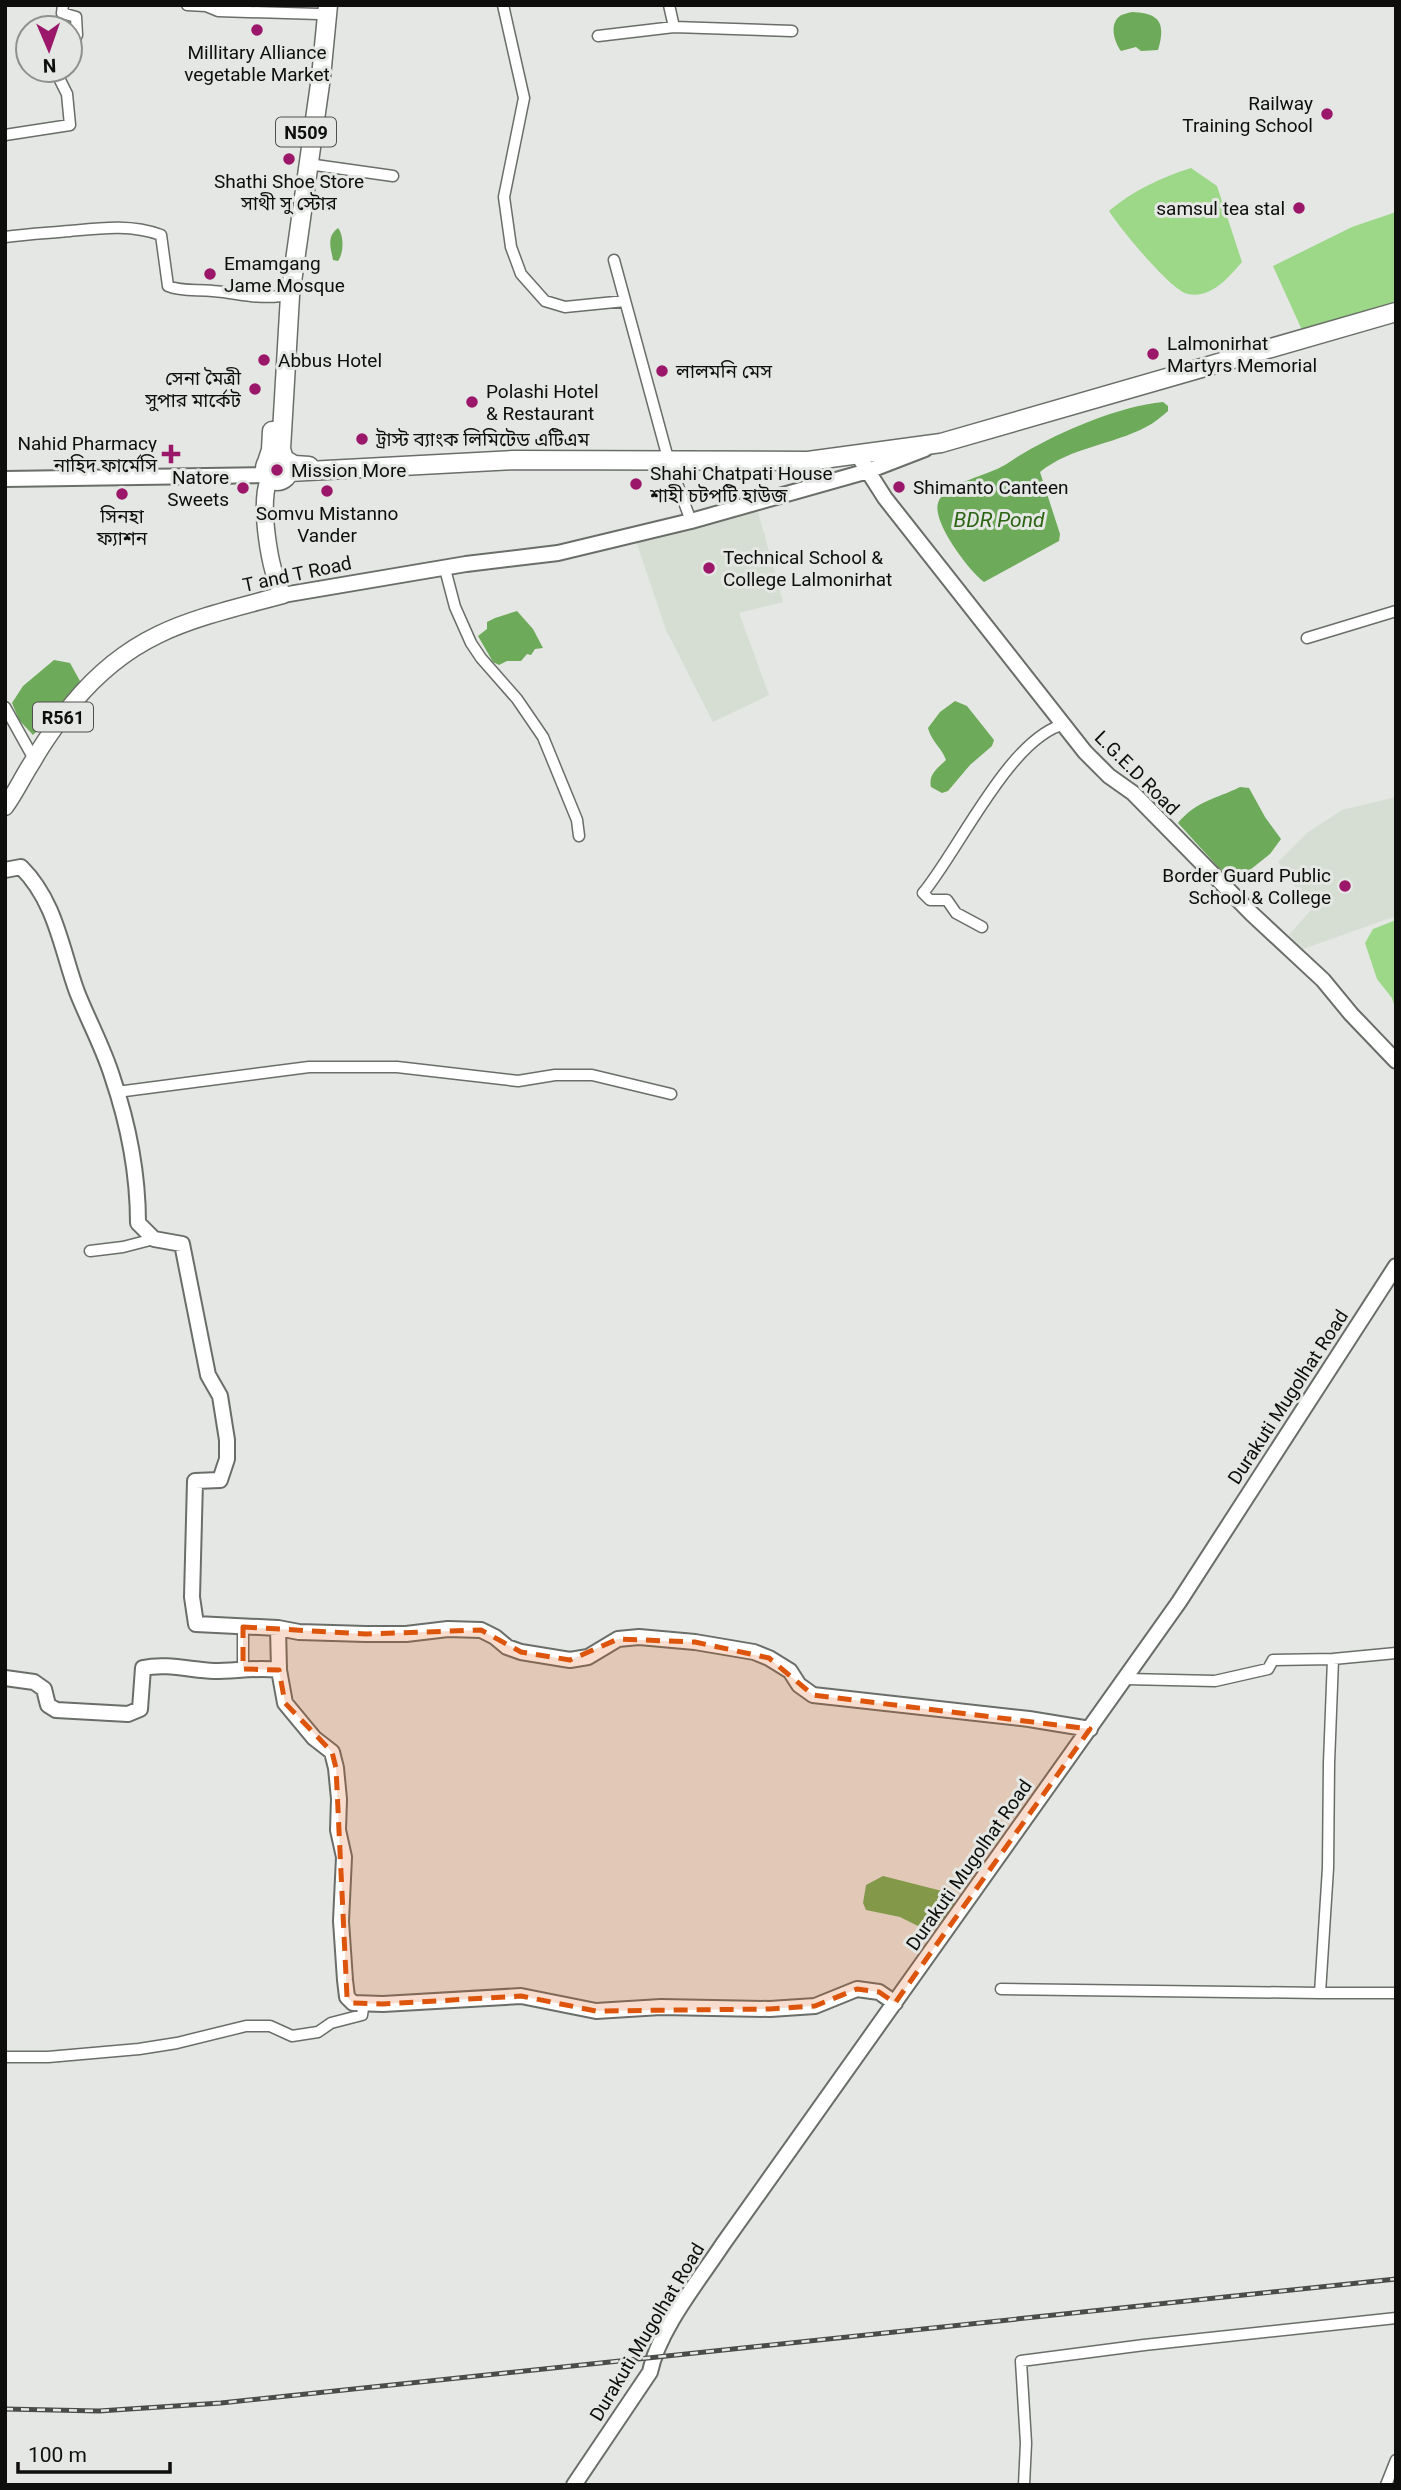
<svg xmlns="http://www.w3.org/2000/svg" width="1401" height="2490" font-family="Roboto,'Noto Sans Bengali',sans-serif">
  <rect width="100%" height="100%" fill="#e4e7e3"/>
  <!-- built -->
  <path fill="#d6ded3" d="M 755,501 L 783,602 L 739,613 L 769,695 L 713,722 L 666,630 L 634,535 Z
    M 1396,797 L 1396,916 L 1303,949 L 1289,935 L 1311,910 L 1278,862 L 1307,833 L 1342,810 Z"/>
  <!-- green -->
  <path fill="#9cd888" d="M 1191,168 L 1217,186 L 1242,262 C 1229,277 1211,299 1188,294 C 1171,291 1119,227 1109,211 C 1134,190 1160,178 1191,168 Z
    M 1396,212 L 1396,312 L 1306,339 L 1273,266 L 1352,227 Z
    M 1396,920 L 1396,1011 L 1392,998 L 1377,979 L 1365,943 L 1373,929 Z"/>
  <!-- water -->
  <path fill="#6daa59" d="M 1132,12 C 1160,13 1166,23 1158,50 L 1141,51 L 1136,47 L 1121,51 C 1114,42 1109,24 1120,16 C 1120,15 1131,12 1132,12 Z
    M 338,228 C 344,235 344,253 338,261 L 333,260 C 331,248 326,237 338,228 Z
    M 1163,402 L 1168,406 L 1168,411 C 1161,417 1154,423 1146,427 C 1112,445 1071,447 1040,472 L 1060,534 L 1059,541 L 984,582 C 969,571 932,522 938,503 C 944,484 985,476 1001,467 C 1009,463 1016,457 1024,453 C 1061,431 1120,406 1163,402 Z
    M 517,611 L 533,629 L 543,648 L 535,649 L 531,655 L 527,654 L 521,661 L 507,661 L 499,665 L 493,662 L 478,636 L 487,629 L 487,622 L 495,618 Z
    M 54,660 L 70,663 L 80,681 L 68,700 L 33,735 L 19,720 L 12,703 L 23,686 Z
    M 955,701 L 967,706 L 994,740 L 992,746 L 970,765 L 948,791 L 942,793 L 931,787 C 928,774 938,768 946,760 C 942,748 931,741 928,728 L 940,712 Z
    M 1240,787 L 1249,788 L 1265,817 L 1281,839 L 1270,854 L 1236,881 L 1219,868 L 1178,823 C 1196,801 1216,799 1240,787 Z
    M 883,1876 L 954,1894 L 955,1904 L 941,1923 L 933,1930 L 924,1929 L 900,1917 L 866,1910 L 863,1903 L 866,1885 Z"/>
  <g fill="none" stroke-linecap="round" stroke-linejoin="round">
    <!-- street casing -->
    <g stroke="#6a6e69" stroke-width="13">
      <path id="street" d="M 63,5 L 62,13 L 76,17 L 77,35 L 70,51
        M 187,5 L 206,6 L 218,11 L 319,14
        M 503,5 L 524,98 L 504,197 L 511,247 L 521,274 L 545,301 L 565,307 L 625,301
        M 669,5 L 674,27 L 792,31
        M 598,36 L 674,27
        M 5,135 L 70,125 L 67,94 L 60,80 L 60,70
        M 308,164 L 393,176
        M 5,237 C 27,234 48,233 70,231 C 101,228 131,224 161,235 L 168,286 C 182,292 198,289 213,291 C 239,293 254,299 281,296
        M 614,260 L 669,462 L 691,521
        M 445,569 L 455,607 L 471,643 L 481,658 L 517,699 L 543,737 L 577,820 L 579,836
        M 1307,638 L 1396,611
        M 5,707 L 34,759
        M 982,927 L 956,913 L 947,900 L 930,900 L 923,893 C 959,850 1010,737 1065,724
        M 117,1092 L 309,1067 L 397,1067 L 518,1081 L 555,1075 L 592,1075 L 671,1094
        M 90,1251 L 123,1247 L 154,1239
        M 243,1627 L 243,1669
        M 1333,1659 L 1329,1763 L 1328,1868 L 1320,1993 L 1396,1993
        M 1126,1679 L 1215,1681 L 1268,1669 L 1273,1660 L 1333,1659 L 1396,1653
        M 1001,1989 L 1320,1993
        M 5,2057 L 48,2057 L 139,2049 L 177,2043 L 246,2026 L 270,2026 L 292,2036 L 318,2032 L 331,2023 L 362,2015 L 364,2002
        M 1024,2485 L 1026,2443 L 1021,2361 L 1144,2345 L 1396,2318
        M 1386,2485 L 1396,2460"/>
    </g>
    <!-- secondary casing -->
    <g stroke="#6a6e69" stroke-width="18">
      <path id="secondary" d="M 857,454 L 885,498 L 1085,752 L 1109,776 L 1133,793 L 1252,914 L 1323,980 L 1351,1014 L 1396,1061
        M 5,479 L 266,475
        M 283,595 L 466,564 L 558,553 L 691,521 L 868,471 L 925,449
        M 5,870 L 21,867 C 56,902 61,948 77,992 C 88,1020 103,1047 112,1076 C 128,1123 138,1173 138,1223 L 154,1239 L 182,1244 L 184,1254 L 208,1375 L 220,1396 L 227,1440 L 227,1459 L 220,1480 L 195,1481 L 192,1597 L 196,1624 L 278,1628 L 299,1632 L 366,1634 L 406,1634 L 448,1629 L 481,1630 L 495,1637 L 507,1647 L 521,1652 L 570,1660 L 588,1657 L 618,1639 L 639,1637 L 695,1642 L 754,1652 L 769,1658 L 790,1671 L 799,1685 L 813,1695 L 1029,1719 L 1090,1729
        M 278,1628 L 279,1670 L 285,1703 L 314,1738 L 332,1752 L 336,1768 L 339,1799 L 338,1830 L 344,1857 L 341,1921 L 345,1980 L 347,1997 L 353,2003 L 383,2004 L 521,1996 L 596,2011 L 661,2007 L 770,2009 L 815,2006 L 857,1989 L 879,1992 L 895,2003
        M 5,1678 L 34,1682 L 44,1689 L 48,1705 L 56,1710 L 128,1714 L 140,1709 L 143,1668 C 166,1663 191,1670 214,1671 C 236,1671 257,1667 279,1670
        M 574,2485 L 650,2372 C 659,2329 698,2282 723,2244 L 1179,1602 L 1396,1266"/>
    </g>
    <!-- primary casing -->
    <g stroke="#6a6e69" stroke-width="19">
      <path id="primary" d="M 5,807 C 16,792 23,776 33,761 C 44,741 59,721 73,703 C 134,629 195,619 283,595 C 269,571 259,504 269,479"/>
    </g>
    <!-- highway casing -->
    <g stroke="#6a6e69" stroke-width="21">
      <path id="highway" d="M265 469a12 12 0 1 1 24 0a12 12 0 1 1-24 0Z
        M 267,462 L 271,450 L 272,431
        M 309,466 L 294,465 L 284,459 L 281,449 L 290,296 L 321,77 L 328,5
        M 289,472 L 513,460 L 808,461 L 941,443 L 1396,312"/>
    </g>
    <!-- street -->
    <use href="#street" stroke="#fff" stroke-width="10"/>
    <!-- secondary -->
    <use href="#secondary" stroke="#fff" stroke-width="14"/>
    <!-- primary -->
    <use href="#primary" stroke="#fff" stroke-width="16"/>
    <!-- highway -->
    <use href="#highway" stroke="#fff" stroke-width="18"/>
    <!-- rail casing -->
    <g stroke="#4a4c49" stroke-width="5">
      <path id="rail" d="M 5,2409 L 99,2411 L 221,2403 L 1396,2279"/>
    </g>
    <!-- rail -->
    <use href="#rail" stroke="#e4e7e3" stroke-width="2.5" stroke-dasharray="8" stroke-linecap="butt"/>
  </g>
  <!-- marked area -->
  <path fill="#dd550c" fill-opacity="0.2" stroke="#dd550c" stroke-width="5" stroke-dasharray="14 9" stroke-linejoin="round" d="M 243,1627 L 366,1634 L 481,1630 L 521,1652 L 570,1660 L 618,1639 L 695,1642 L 769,1658 L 813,1695 L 1090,1729 L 895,2003 L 879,1992 L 857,1989 L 815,2006 L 770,2009 L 596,2011 L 521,1996 L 383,2004 L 353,2003 L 347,1997 L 336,1768 L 332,1752 L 285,1703 L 279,1670 L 243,1669 Z"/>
  <!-- markers -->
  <g fill="#9b176a" stroke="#e4e7e3" stroke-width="2.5">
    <circle cx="257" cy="30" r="7"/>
    <circle cx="1327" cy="114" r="7"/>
    <circle cx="289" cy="159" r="7"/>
    <circle cx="1299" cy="208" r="7"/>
    <circle cx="210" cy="274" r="7"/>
    <circle cx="1153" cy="354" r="7"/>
    <circle cx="264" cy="360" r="7"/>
    <circle cx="662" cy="371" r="7"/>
    <circle cx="255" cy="389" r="7"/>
    <circle cx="472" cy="402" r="7"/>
    <circle cx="362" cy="439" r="7"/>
    <path d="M167.5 443.5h7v7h7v7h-7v7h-7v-7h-7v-7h7z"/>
    <circle cx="277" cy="470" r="7"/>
    <circle cx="636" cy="484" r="7"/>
    <circle cx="899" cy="487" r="7"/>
    <circle cx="243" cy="488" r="7"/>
    <circle cx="327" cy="491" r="7"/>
    <circle cx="122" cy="494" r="7"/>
    <circle cx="709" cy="568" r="7"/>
    <circle cx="1345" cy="886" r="7"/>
  </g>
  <g text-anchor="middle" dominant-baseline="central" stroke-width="6" stroke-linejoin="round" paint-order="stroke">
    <!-- shield labels -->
    <g fill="#e4e7e3" stroke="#4e504d" stroke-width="2">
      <rect x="276" y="117.5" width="60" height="29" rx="5"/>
      <rect x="33" y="702.5" width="60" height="29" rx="5"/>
    </g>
    <g font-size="18" font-weight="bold" fill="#0e0f0d">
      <text x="306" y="132">N509</text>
      <text x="63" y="717">R561</text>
    </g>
    <!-- poi labels -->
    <g font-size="19" fill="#0e0f0d" stroke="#e4e7e3" text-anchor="start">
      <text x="257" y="52" text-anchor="middle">Millitary Alliance<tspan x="257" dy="22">vegetable Market</tspan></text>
      <text x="1313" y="103" text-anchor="end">Railway<tspan x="1313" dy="22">Training School</tspan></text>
      <text x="289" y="181" text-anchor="middle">Shathi Shoe Store<tspan x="289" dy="22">সাথী সু স্টোর</tspan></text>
      <text x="1285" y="208" text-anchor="end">samsul tea stal</text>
      <text x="224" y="263">Emamgang<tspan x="224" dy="22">Jame Mosque</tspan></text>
      <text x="1167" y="343">Lalmonirhat<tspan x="1167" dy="22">Martyrs Memorial</tspan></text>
      <text x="278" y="360">Abbus Hotel</text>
      <text x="676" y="371">লালমনি মেস</text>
      <text x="241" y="378" text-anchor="end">সেনা মৈত্রী<tspan x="241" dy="22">সুপার মার্কেট</tspan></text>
      <text x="486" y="391">Polashi Hotel<tspan x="486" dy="22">&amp; Restaurant</tspan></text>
      <text x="376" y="439">ট্রাস্ট ব্যাংক লিমিটেড এটিএম</text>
      <text x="157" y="443" text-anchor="end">Nahid Pharmacy<tspan x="157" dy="22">নাহিদ ফার্মেসি</tspan></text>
      <text x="291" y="470">Mission More</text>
      <text x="650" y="473">Shahi Chatpati House<tspan x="650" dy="22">শাহী চটপটি হাউজ</tspan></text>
      <text x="229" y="477" text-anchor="end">Natore<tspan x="229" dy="22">Sweets</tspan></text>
      <text x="913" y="487">Shimanto Canteen</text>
      <text x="327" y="513" text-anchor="middle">Somvu Mistanno<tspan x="327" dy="22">Vander</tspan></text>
      <text x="122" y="516" text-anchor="middle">সিনহা<tspan x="122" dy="22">ফ্যাশন</tspan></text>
      <text x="723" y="557">Technical School &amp;<tspan x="723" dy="22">College Lalmonirhat</tspan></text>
      <text x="1331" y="875" text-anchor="end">Border Guard Public<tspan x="1331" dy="22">School &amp; College</tspan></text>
    </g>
    <!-- street labels -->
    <g font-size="19" fill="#0e0f0d" stroke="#e4e7e3">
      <text transform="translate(297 574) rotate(-12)">T and T Road</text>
      <text transform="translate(1137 773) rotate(45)">L.G.E.D Road</text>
      <text transform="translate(1288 1397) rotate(-57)">Durakuti Mugolhat Road</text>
      <text transform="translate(969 1865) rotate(-55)">Durakuti Mugolhat Road</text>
      <text transform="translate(647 2332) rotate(-59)">Durakuti Mugolhat Road</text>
    </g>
    <!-- water labels -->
    <g font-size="21" font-style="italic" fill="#2b6412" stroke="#e4e7e3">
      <text x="999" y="520">BDR Pond</text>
    </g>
  </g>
  <!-- border -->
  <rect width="1401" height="2490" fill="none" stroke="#0e0f0d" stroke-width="14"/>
  <!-- north arrow -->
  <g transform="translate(49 49) rotate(178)"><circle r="33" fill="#e4e7e3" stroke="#8e918d" stroke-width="2"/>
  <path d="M0-5L12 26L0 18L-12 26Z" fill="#9b176a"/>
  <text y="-10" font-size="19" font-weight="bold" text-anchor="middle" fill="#0e0f0d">N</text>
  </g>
  <!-- scale -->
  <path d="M18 2462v10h152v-10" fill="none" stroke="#0e0f0d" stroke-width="3.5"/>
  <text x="28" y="2462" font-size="21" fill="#0e0f0d" stroke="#e4e7e3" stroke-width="5" paint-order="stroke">100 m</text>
</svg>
